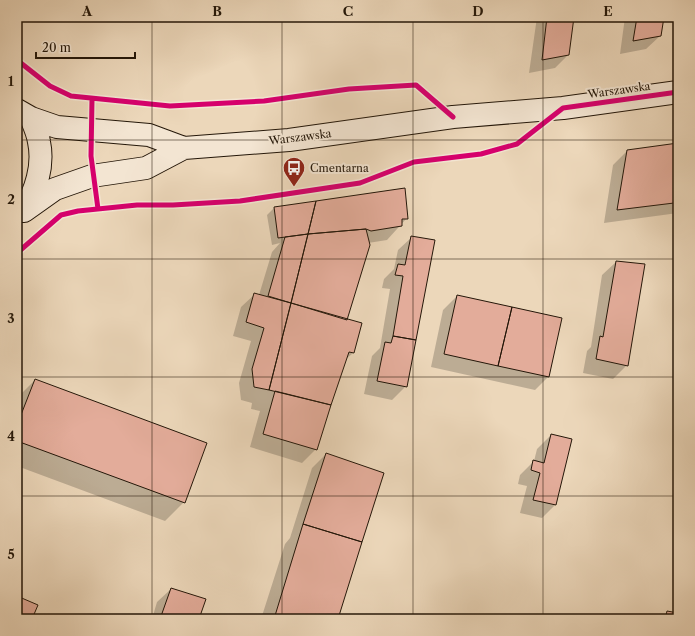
<svg xmlns="http://www.w3.org/2000/svg" width="695" height="636" font-family="'Libre Caslon Text',serif">
  <rect width="100%" height="100%" fill="#ecd7ba"/>
  <filter id="stains"><feTurbulence type="fractalNoise" baseFrequency=".005" numOctaves="4"/><feColorMatrix values="0 0 0 0 .2 0 0 0 0 .09 0 0 0 0 .02 0 0 0 .5 -.17"/></filter>
  <radialGradient id="worn" r=".72"><stop offset=".6" stop-color="#630" stop-opacity="0"/><stop offset="1" stop-color="#630" stop-opacity=".3"/></radialGradient>
  <!-- shadow -->
  <path fill="#0003" d="M 537,17 L 573,17 L 568,55 L 555,68 L 529,73 Z
    M 625,17 L 663,17 L 660,36 L 646,49 L 620,54 Z
    M 678,144 L 678,213 L 604,223 L 613,165 L 627,151 Z
    M 274,208 L 407,218 L 387,240 L 368,243 L 346,320 L 353,353 L 344,361 L 316,449 L 302,463 L 250,447 L 260,411 L 251,409 L 252,403 L 241,400 L 239,383 L 251,341 L 233,336 L 241,307 L 255,294 L 259,295 L 272,252 L 280,243 L 272,245 L 267,215 Z
    M 412,237 L 406,386 L 392,400 L 364,394 L 372,356 L 380,348 L 390,289 L 382,288 L 384,279 L 394,269 L 398,250 Z
    M 616,262 L 627,365 L 613,379 L 583,373 L 587,351 L 591,347 L 602,275 Z
    M 457,296 L 548,377 L 535,390 L 431,367 L 443,310 Z
    M 35,380 L 184,502 L 165,521 L 17,466 L 17,398 Z
    M 551,435 L 555,505 L 542,518 L 520,513 L 527,486 L 518,484 L 520,475 L 534,461 L 537,449 Z
    M 326,454 L 337,619 L 261,619 L 285,544 L 290,538 L 312,468 Z
    M 171,589 L 198,619 L 152,619 L 157,602 Z
    M 668,612 L 678,614 L 678,619 L 660,619 Z"/>
  <!-- building -->
  <path fill="#e3ac9a" stroke="#241709" d="M 547,17 L 574,17 L 569,55 L 542,60 Z
    M 637,17 L 664,17 L 661,36 L 633,41 Z
    M 678,143 L 678,173 L 674,203 L 617,210 L 627,150 Z
    M 678,173 L 678,202 L 674,203 Z
    M 405,188 L 408,219 L 402,219 L 402,226 L 371,231 L 366,229 L 308,234 L 316,201 Z
    M 316,201 L 308,234 L 278,238 L 274,207 Z
    M 366,229 L 370,245 L 347,320 L 291,303 L 308,234 Z
    M 308,234 L 291,303 L 268,296 L 285,237 Z
    M 411,236 L 435,240 L 416,340 L 393,336 L 403,276 L 395,275 L 398,264 L 405,265 Z
    M 616,261 L 645,264 L 628,366 L 596,359 L 600,336 L 603,337 Z
    M 254,293 L 291,303 L 269,390 L 254,387 L 252,369 L 264,328 L 246,322 Z
    M 457,295 L 512,307 L 498,366 L 444,354 Z
    M 291,303 L 362,323 L 354,353 L 349,352 L 331,405 L 269,390 Z
    M 512,307 L 562,318 L 549,377 L 498,366 Z
    M 393,336 L 416,340 L 407,387 L 377,381 L 385,342 L 391,343 Z
    M 35,379 L 207,443 L 185,503 L 17,441 L 17,425 Z
    M 275,391 L 331,405 L 317,450 L 263,434 Z
    M 551,434 L 572,439 L 556,505 L 533,500 L 540,473 L 531,470 L 533,460 L 544,463 Z
    M 326,453 L 384,473 L 362,542 L 303,524 Z
    M 303,524 L 362,542 L 338,619 L 274,619 Z
    M 171,588 L 206,599 L 199,619 L 160,619 Z
    M 17,596 L 38,605 L 32,619 L 17,619 Z
    M 667,611 L 678,613 L 678,619 L 665,619 Z"/>
  <g fill="none" stroke-linecap="round" stroke-linejoin="round">
    <!-- secondary casing -->
    <g stroke="#241709" stroke-width="24">
      <path id="secondary" d="M 17,110 L 31,118 L 57,127 L 149,135 L 184,148 L 289,140 L 453,117 L 563,108 L 678,92
        M 23,211 C 36,192 44,165 39,142 C 38,134 34,125 31,118
        M 24,211 L 55,189 L 92,176 L 146,168 L 184,148"/>
    </g>
    <!-- secondary -->
    <use href="#secondary" stroke="#f3e5d2" stroke-width="22"/>
    <!-- cycleway casing -->
    <g stroke="#f3e5d2" stroke-width="8">
      <path id="cycleway" d="M 17,60 L 50,86 L 71,96 L 170,106 L 264,101 L 349,89 L 416,85 L 453,117
        M 92,99 L 91,156 L 98,209
        M 17,253 L 61,215 L 78,211 L 137,205 L 173,205 L 240,201 L 360,183 L 414,162 L 481,154 L 517,144 L 563,108 L 678,92"/>
    </g>
    <!-- cycleway -->
    <use href="#cycleway" stroke="#d6006c" stroke-width="5"/>
  </g>
  <!-- grid -->
  <path fill="none" stroke="#241709" stroke-width="1" stroke-opacity="0.55" d="M 152,17 L 152,619M 282,17 L 282,619M 413,17 L 413,619M 543,17 L 543,619M 17,140 L 678,140M 17,259 L 678,259M 17,377 L 678,377M 17,496 L 678,496"/>
  <!-- icons -->
  <defs>
    <g id="bus-pin" transform="scale(1.15)"><path d="M0 17L-7.5 6A9.5 9.5 0 1 1 7.5 6Z" fill="#8f2418" stroke="#f3e5d2"/><path d="M-5-6H5V4H4V6H2V4H-2V6H-4V4H-5ZM-3.5-4V0h7V-4ZM-3.5 1.2v1.5H-2V1.2ZM2 1.2v1.5H3.5V1.2Z" fill="#fff"/></g>
  </defs>
  <g fill-rule="evenodd">
    <use href="#bus-pin" x="294" y="168"/>
  </g>
  <g text-anchor="middle" dominant-baseline="central" stroke-width="4" stroke-linejoin="round" paint-order="stroke">
    <!-- street labels -->
    <g font-size="11" fill="#241709" stroke="#f3e5d2">
      <text transform="translate(619 90) rotate(-8)">Warszawska</text>
      <text transform="translate(300 137) rotate(-7)">Warszawska</text>
    </g>
    <!-- poi labels -->
    <g font-size="11" fill="#241709" stroke="#f3e5d2" text-anchor="start">
      <text x="310" y="168">Cmentarna</text>
    </g>
  </g>
  <!-- margin -->
  <rect width="695" height="636" fill="none" stroke="#ecd7ba" stroke-width="44"/>
  <!-- scale -->
  <path d="M36 52v6h99v-6" fill="none" stroke="#241709" stroke-width="2"/>
  <text x="42" y="52" font-size="12" fill="#241709" stroke="#f3e5d2" stroke-width="3" paint-order="stroke">20 m</text>
  <rect x="22" y="22" width="651" height="592" fill="none" stroke="#241709" stroke-width="1.5"/>
  <g font-size="13" text-anchor="middle" font-weight="bold" fill="#241709">
    <text x="87" y="16">A</text>
    <text x="217" y="16">B</text>
    <text x="348" y="16">C</text>
    <text x="478" y="16">D</text>
    <text x="608" y="16">E</text>
    <text x="11" y="86">1</text>
    <text x="11" y="204">2</text>
    <text x="11" y="323">3</text>
    <text x="11" y="441">4</text>
    <text x="11" y="559">5</text>
  </g>
  <rect width="100%" height="100%" filter="url(#stains)"/>
  <rect width="100%" height="100%" fill="url(#worn)"/>
</svg>
